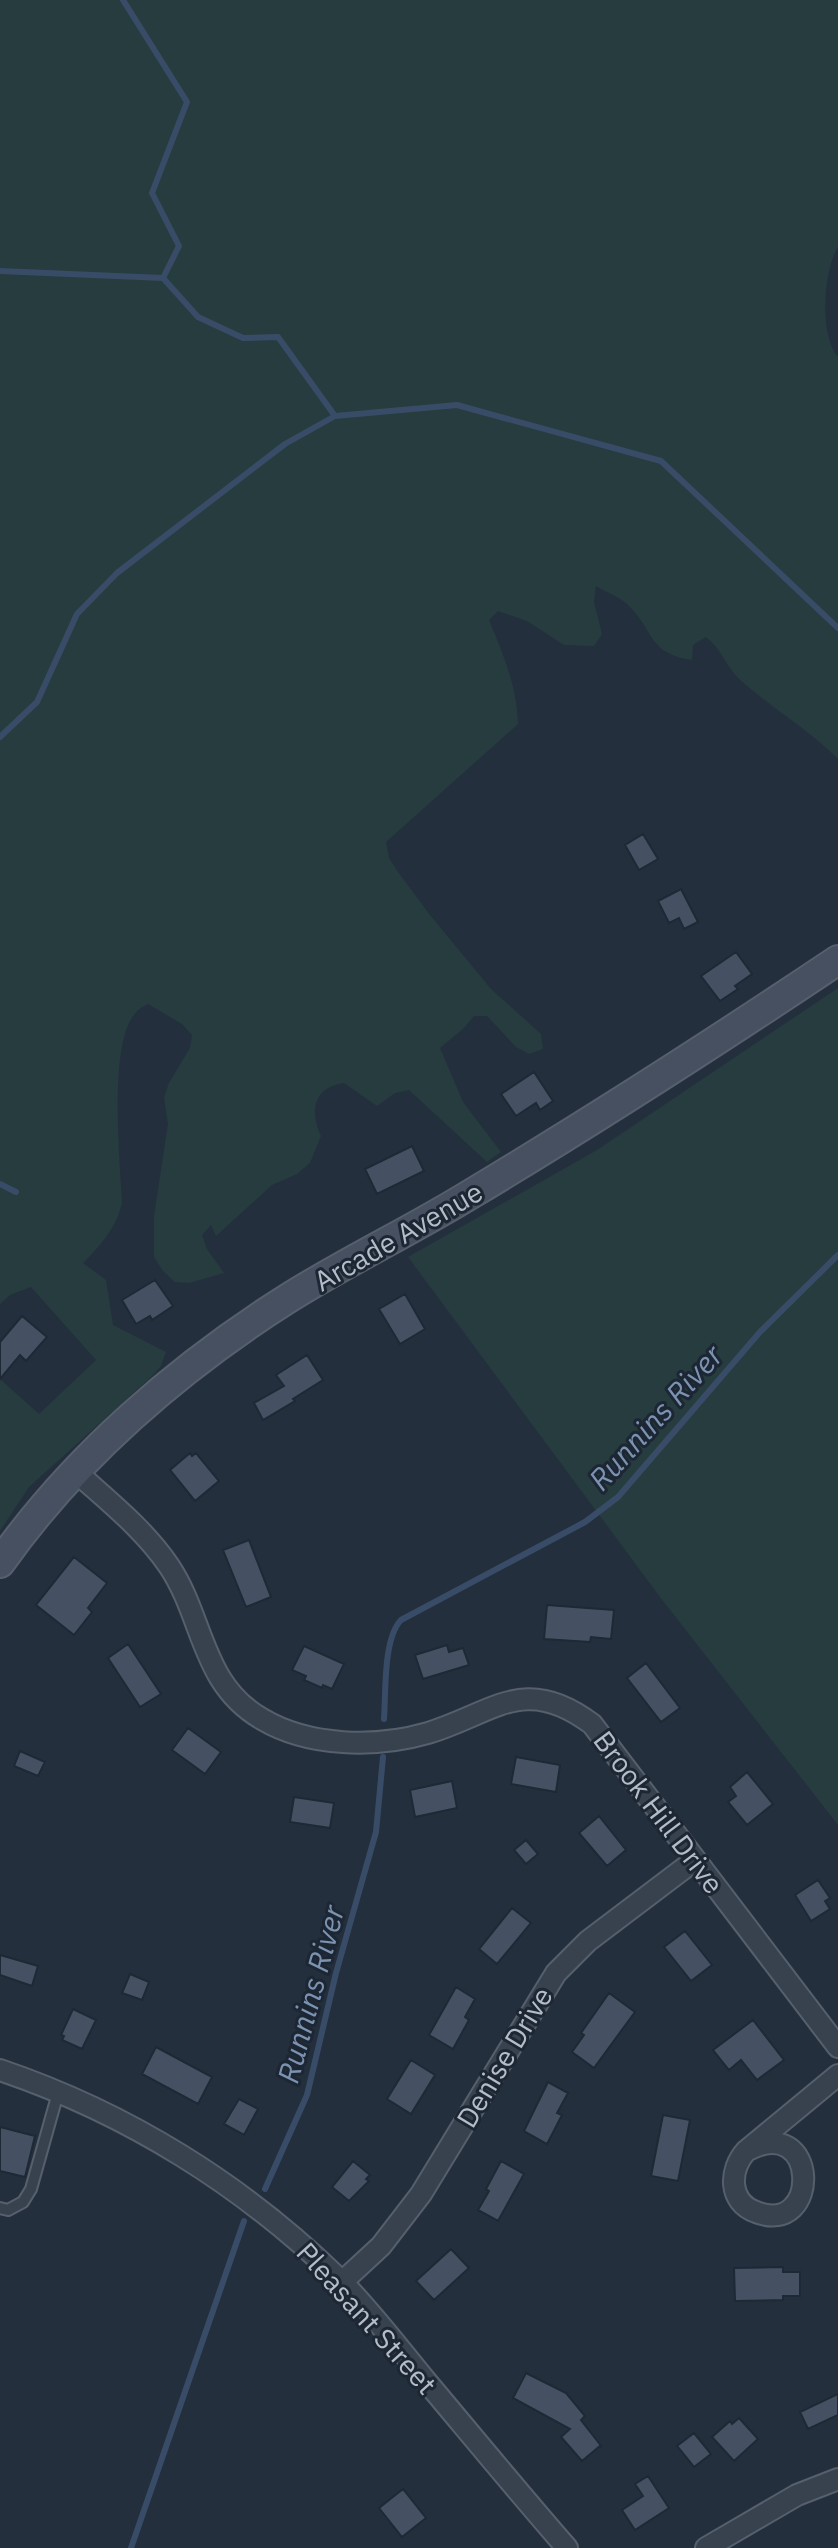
<svg xmlns="http://www.w3.org/2000/svg" width="838" height="2548" font-family="'IBM Plex Sans',sans-serif">
  <rect width="100%" height="100%" fill="#242f3e"/>
  <!-- green -->
  <path fill="#263c3f" d="M 0,0 L 838,0 L 838,247 C 823,271 819,335 838,357 L 838,759 C 808,729 772,708 740,680 C 726,667 721,648 706,637 L 693,645 L 692,660 C 647,653 655,631 628,605 C 620,597 606,592 596,586 L 594,602 L 602,634 L 594,646 L 564,645 L 527,621 L 498,611 L 489,620 C 503,654 517,686 518,724 L 386,842 L 389,858 L 398,872 L 430,915 L 491,989 L 541,1034 L 543,1049 L 529,1054 L 516,1047 L 487,1016 L 474,1016 L 464,1028 L 440,1048 L 463,1102 L 501,1152 L 487,1162 L 409,1090 L 395,1093 L 377,1106 L 344,1083 C 314,1087 309,1111 321,1136 L 310,1163 L 297,1174 L 272,1185 L 216,1236 L 211,1225 L 202,1235 L 207,1249 L 224,1273 L 189,1283 L 175,1282 L 163,1271 L 154,1257 L 154,1216 L 168,1124 L 164,1097 L 169,1083 L 190,1048 L 192,1035 L 182,1024 L 148,1004 C 142,1007 137,1010 133,1016 C 109,1050 120,1159 122,1203 C 116,1228 101,1245 83,1263 L 106,1280 L 113,1325 L 166,1352 L 161,1366 L 151,1377 L 29,1487 L 0,1531 L 0,1379 L 39,1414 L 96,1360 L 31,1287 L 10,1295 L 0,1304 Z
    M 838,988 L 838,1825 L 660,1597 L 408,1257 L 597,1150 Z"/>
  <g fill="none" stroke-linecap="round" stroke-linejoin="round">
    <!-- stream -->
    <path stroke="#394c67" stroke-width="6" d="M 123,0 L 187,102 L 152,193 L 179,246 L 163,278
      M 0,271 L 163,278 L 198,317 L 243,338 L 278,337 L 335,416
      M 0,737 L 37,702 L 77,614 L 117,573 L 285,444 L 335,416 L 457,405 L 661,461 L 838,628
      M 0,1184 L 16,1192
      M 384,1719 C 386,1692 383,1639 401,1620 L 585,1522 L 618,1497 L 760,1332 L 838,1255
      M 265,2189 L 307,2095 L 336,1973 L 376,1832 L 383,1757
      M 131,2548 L 244,2221"/>
  </g>
  <!-- building -->
  <path fill="#455162" stroke="#1f2835" stroke-width="2" d="M 643,834 L 658,859 L 639,870 L 625,845 Z
    M 681,889 L 698,922 L 684,929 L 679,918 L 669,923 L 658,901 Z
    M 736,952 L 752,974 L 735,986 L 738,989 L 720,1001 L 701,976 Z
    M 534,1072 L 553,1101 L 540,1110 L 536,1103 L 516,1116 L 501,1094 Z
    M 412,1146 L 424,1171 L 377,1194 L 365,1169 Z
    M 155,1280 L 173,1306 L 152,1320 L 150,1316 L 136,1324 L 122,1300 Z
    M 405,1294 L 425,1329 L 400,1344 L 379,1309 Z
    M 22,1316 L 47,1337 L 26,1361 L 20,1355 L 0,1379 L 0,1342 Z
    M 307,1355 L 323,1380 L 293,1399 L 295,1401 L 263,1420 L 254,1403 L 284,1386 L 276,1375 Z
    M 190,1453 L 192,1456 L 196,1453 L 219,1481 L 195,1501 L 170,1470 Z
    M 249,1540 L 271,1597 L 246,1607 L 223,1550 Z
    M 74,1557 L 107,1583 L 88,1608 L 92,1612 L 74,1635 L 36,1605 Z
    M 547,1605 L 614,1610 L 611,1639 L 591,1637 L 590,1642 L 544,1639 Z
    M 128,1644 L 161,1694 L 140,1707 L 108,1658 Z
    M 447,1645 L 449,1652 L 463,1648 L 469,1665 L 423,1679 L 415,1655 Z
    M 304,1646 L 344,1664 L 332,1689 L 323,1685 L 322,1688 L 304,1680 L 306,1676 L 292,1670 Z
    M 646,1663 L 680,1708 L 661,1722 L 627,1678 Z
    M 188,1728 L 221,1752 L 205,1774 L 172,1750 Z
    M 20,1751 L 45,1762 L 38,1776 L 14,1766 Z
    M 516,1757 L 560,1765 L 556,1792 L 511,1784 Z
    M 747,1772 L 773,1804 L 747,1825 L 728,1802 L 736,1796 L 730,1787 Z
    M 452,1781 L 457,1808 L 415,1817 L 410,1790 Z
    M 294,1797 L 334,1803 L 330,1828 L 290,1822 Z
    M 599,1816 L 626,1850 L 607,1866 L 579,1833 Z
    M 526,1840 L 538,1854 L 526,1864 L 514,1850 Z
    M 818,1880 L 830,1898 L 825,1901 L 830,1909 L 811,1921 L 795,1895 Z
    M 512,1908 L 531,1923 L 497,1964 L 479,1949 Z
    M 685,1931 L 712,1965 L 691,1981 L 664,1947 Z
    M 0,1955 L 38,1966 L 32,1986 L 0,1975 Z
    M 130,1974 L 149,1982 L 142,2000 L 122,1993 Z
    M 456,1987 L 475,1999 L 465,2017 L 469,2020 L 453,2049 L 429,2035 Z
    M 609,1993 L 635,2012 L 594,2068 L 572,2052 L 584,2035 L 581,2033 Z
    M 73,2009 L 96,2020 L 82,2049 L 62,2040 L 64,2036 L 61,2035 Z
    M 753,2020 L 784,2060 L 757,2080 L 741,2060 L 729,2070 L 713,2050 Z
    M 156,2047 L 212,2077 L 198,2104 L 142,2074 Z
    M 411,2060 L 435,2075 L 411,2114 L 387,2099 Z
    M 548,2082 L 568,2093 L 557,2113 L 562,2115 L 547,2144 L 524,2131 Z
    M 239,2099 L 258,2109 L 244,2135 L 224,2124 Z
    M 663,2115 L 690,2120 L 678,2181 L 651,2176 Z
    M 0,2127 L 35,2136 L 25,2177 L 0,2171 Z
    M 353,2161 L 370,2175 L 366,2179 L 369,2181 L 349,2201 L 332,2187 Z
    M 501,2161 L 524,2174 L 498,2221 L 478,2210 L 489,2191 L 486,2189 Z
    M 451,2249 L 469,2268 L 434,2300 L 416,2281 Z
    M 783,2267 L 783,2272 L 800,2272 L 800,2296 L 783,2296 L 783,2300 L 735,2301 L 734,2268 Z
    M 526,2373 L 566,2393 L 585,2416 L 581,2420 L 602,2447 L 600,2446 L 582,2461 L 561,2437 L 570,2429 L 513,2398 Z
    M 838,2394 L 838,2415 L 808,2429 L 800,2412 Z
    M 739,2418 L 758,2439 L 734,2461 L 712,2437 L 730,2421 L 732,2424 Z
    M 694,2433 L 711,2454 L 694,2467 L 677,2446 Z
    M 648,2476 L 669,2508 L 635,2530 L 622,2510 L 643,2496 L 635,2484 Z
    M 403,2489 L 426,2518 L 402,2537 L 379,2508 Z"/>
  <g fill="none" stroke-linecap="round" stroke-linejoin="round">
    <!-- service casing -->
    <g stroke="#565f6c" stroke-width="14">
      <path id="service" d="M 0,2208 L 8,2210 L 23,2202 L 31,2189 L 58,2093"/>
    </g>
    <!-- minor casing -->
    <g stroke="#565f6c" stroke-width="24">
      <path id="minor" d="M 75,1471 C 108,1501 144,1529 169,1566 C 204,1618 201,1684 262,1719 C 309,1747 376,1748 428,1733 C 494,1713 524,1673 592,1724 L 838,2047
        M 0,2070 C 127,2113 243,2185 339,2279 C 370,2310 398,2347 426,2381 C 473,2437 519,2493 567,2548
        M 746,2151 C 820,2111 821,2238 756,2212 C 728,2202 729,2170 746,2151 L 838,2075
        M 342,2282 L 381,2246 L 421,2194 L 556,1973 L 588,1941 L 695,1860
        M 706,2548 L 797,2495 L 838,2479"/>
    </g>
    <!-- secondary casing -->
    <g stroke="#565f6c" stroke-width="32">
      <path id="secondary" d="M 0,1563 C 75,1457 178,1368 287,1299 C 347,1261 411,1231 471,1194 C 596,1119 717,1041 838,960"/>
    </g>
    <!-- service -->
    <use href="#service" stroke="#38414e" stroke-width="10"/>
    <!-- minor -->
    <use href="#minor" stroke="#38414e" stroke-width="20"/>
    <!-- secondary -->
    <use href="#secondary" stroke="#465061" stroke-width="28"/>
  </g>
  <g text-anchor="middle" dominant-baseline="central" stroke-width="6" stroke-linejoin="round" paint-order="stroke">
    <!-- street labels -->
    <g font-size="28" fill="#b4bcc9" stroke="#1d2633">
      <text transform="translate(398 1236) rotate(-30)">Arcade Avenue</text>
      <text transform="translate(659 1812) rotate(53)">Brook Hill Drive</text>
      <text transform="translate(504 2057) rotate(-59)">Denise Drive</text>
      <text transform="translate(367 2318) rotate(48)">Pleasant Street</text>
    </g>
    <!-- water labels -->
    <g font-size="30" font-style="italic" fill="#7c92b1" stroke="#1d2633">
      <text transform="translate(655 1417) rotate(-48)">Runnins River</text>
      <text transform="translate(310 1994) rotate(-75)">Runnins River</text>
    </g>
  </g>
</svg>
